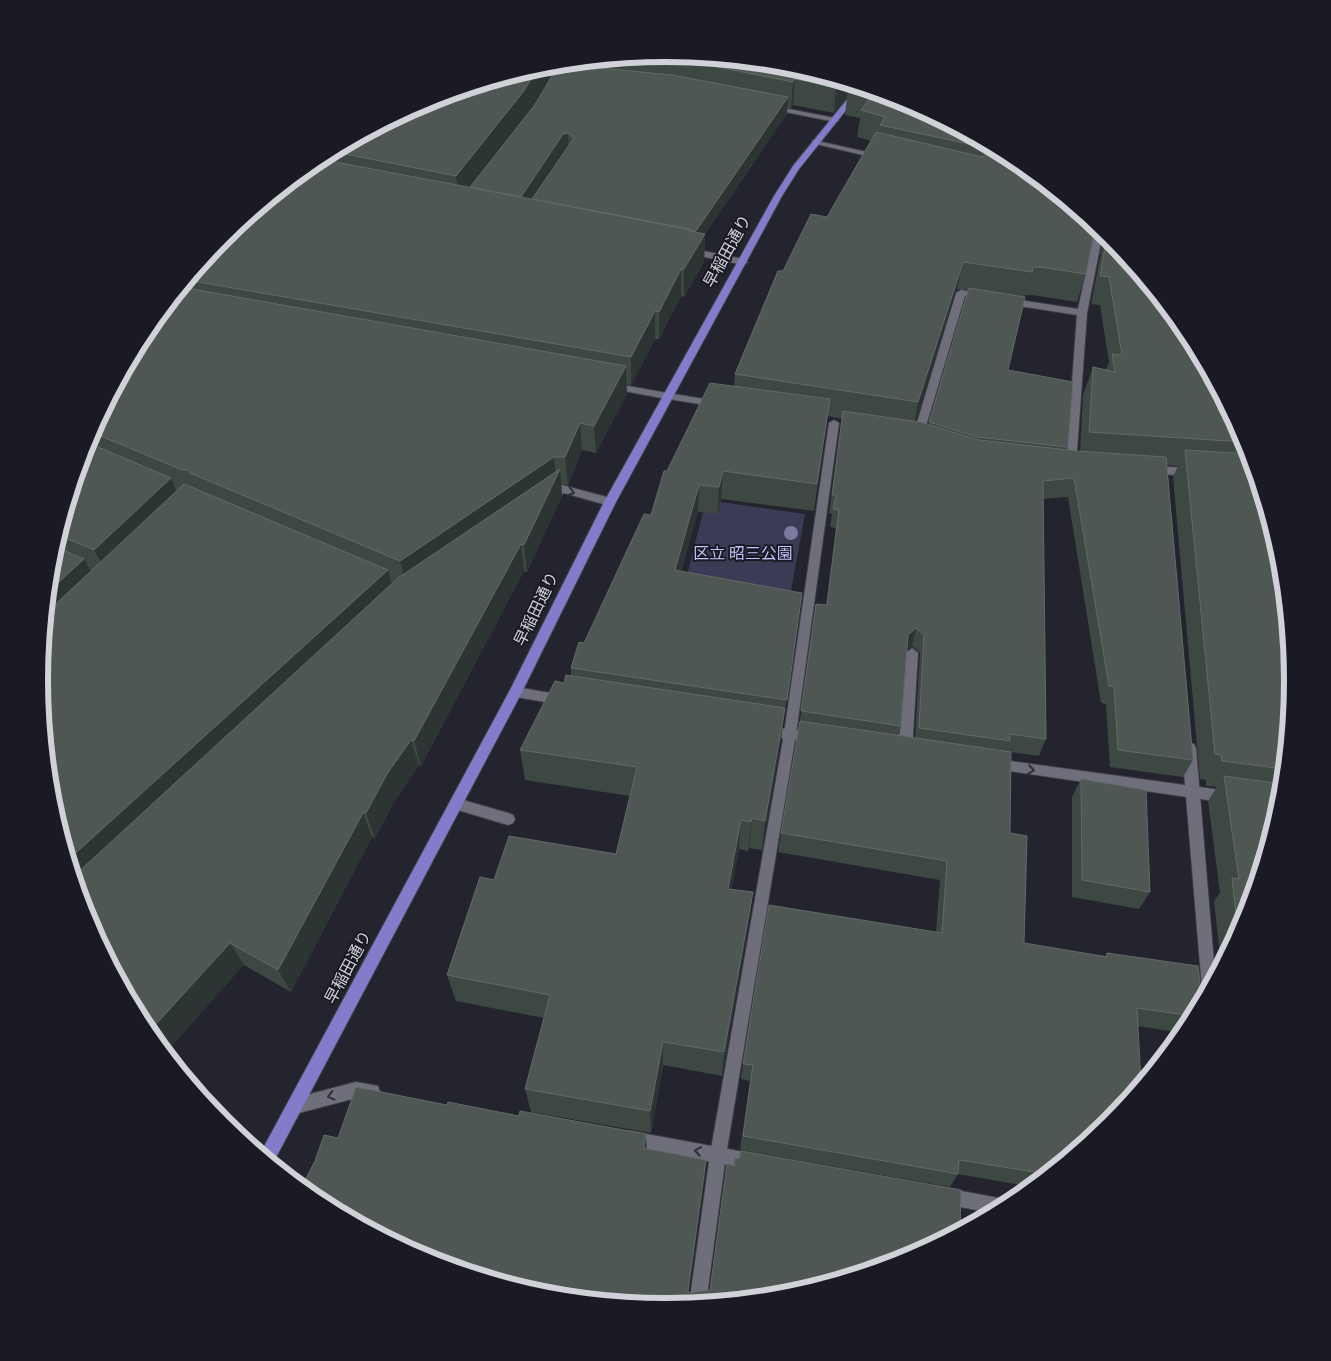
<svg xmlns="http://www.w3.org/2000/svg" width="1331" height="1361" font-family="Cabin,'Noto Sans JP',sans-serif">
  <rect width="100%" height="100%" fill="#24242e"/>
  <!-- green -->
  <path fill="#3c3b56" d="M 706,500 L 805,514 L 788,607 L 683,591 Z"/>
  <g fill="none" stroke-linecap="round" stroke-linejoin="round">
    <!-- lane casing -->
    <g stroke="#404048" stroke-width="2">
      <path id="lane" d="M 768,105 L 835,118 L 839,120 L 835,122 L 771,109 L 768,109 Z
        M 813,140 L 880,155 L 884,157 L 880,159 L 816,144 L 812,142 Z
        M 1096,227 L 1103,232 L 1087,313 L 1076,464 L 1071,468 L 1066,464 L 1077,315 L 1007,304 L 1002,301 L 1007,298 L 1078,309 Z
        M 689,248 L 743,259 L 748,262 L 743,265 L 686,253 L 686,249 Z
        M 961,290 L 986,295 L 988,297 L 983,300 L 965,296 L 923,436 L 918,440 L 914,438 L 913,436 L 956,293 Z
        M 667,393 L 717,401 L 722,404 L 717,407 L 663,398 L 662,396 Z
        M 834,420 L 839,423 L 796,734 L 726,1155 L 706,1303 L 689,1305 L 710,1155 L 784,734 L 829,423 Z
        M 1151,466 L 1191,468 L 1196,472 L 1191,476 L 1147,473 L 1146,470 Z
        M 562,485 L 614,499 L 616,502 L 610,506 L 564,493 L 551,502 L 543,502 L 541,499 L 543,496 Z
        M 912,648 L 918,653 L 912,751 L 910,755 L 905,756 L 900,755 L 898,751 L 906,653 Z
        M 1189,743 L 1194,744 L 1196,748 L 1215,975 L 1205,994 L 1202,988 L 1182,748 L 1184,744 Z
        M 456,798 L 508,813 L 513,815 L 515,819 L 513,823 L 508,825 L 451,808 L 449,804 L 451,800 Z"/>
    </g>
    <!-- street casing -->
    <g stroke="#404048" stroke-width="2">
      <path id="street" d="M 612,383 L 667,393 L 672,396 L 667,399 L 608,388 L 608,384 Z
        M 516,687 L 562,695 L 566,696 L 568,700 L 566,704 L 562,705 L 516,697 L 512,696 L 510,692 L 512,688 Z
        M 765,726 L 815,733 L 820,734 L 821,738 L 820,742 L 815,743 L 765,736 L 760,735 L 759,731 L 760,727 Z
        M 995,759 L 1228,791 L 1233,793 L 1235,797 L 1233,801 L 1228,803 L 995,769 L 990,768 L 988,764 L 990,760 Z
        M 356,1082 L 378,1086 L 380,1092 L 378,1098 L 372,1100 L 356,1098 L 295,1114 L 289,1112 L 287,1106 L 289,1100 L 295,1098 Z
        M 630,1131 L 755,1154 L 761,1156 L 763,1162 L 761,1168 L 755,1170 L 630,1147 L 624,1145 L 622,1139 L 624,1133 Z
        M 945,1188 L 1004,1199 L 1011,1203 L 992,1213 L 945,1204 L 939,1202 L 937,1196 L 939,1190 Z"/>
    </g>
    <!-- primary casing -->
    <g stroke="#404048" stroke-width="2">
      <path id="primary" d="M 857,87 L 863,89 L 799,169 L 782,196 L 616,502 L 522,692 L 272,1165 L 260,1154 L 510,690 L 604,502 L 774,196 L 793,166 Z"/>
    </g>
    <!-- lane -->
    <use href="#lane" fill="#6f6f7b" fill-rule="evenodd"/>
    <!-- street -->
    <use href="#street" fill="#6f6f7b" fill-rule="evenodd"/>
    <!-- primary -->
    <use href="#primary" fill="#827cca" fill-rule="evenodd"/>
  </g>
  <!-- trees -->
  <circle fill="#7b7a9f" cx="791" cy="533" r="7"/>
  <!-- wall -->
  <path fill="#3e4843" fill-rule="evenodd" d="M 666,54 L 788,66 L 906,102 L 1014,160 L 1093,232 L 1086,274 L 1077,302 L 1032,295 L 1025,295 L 1008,370 L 1068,447 L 1067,450 L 1080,452 L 1083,395 L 1093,367 L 1106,370 L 1109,362 L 1100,305 L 1091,304 L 1099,263 L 1101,254 L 1100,254 L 1105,234 L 1109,238 L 1245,441 L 1280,559 L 1292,681 L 1280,803 L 1244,921 L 1221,965 L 1214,901 L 1220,893 L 1208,801 L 1217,787 L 1206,786 L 1206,780 L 1200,779 L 1173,477 L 1178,466 L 1167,465 L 1193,760 L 1183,777 L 1110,767 L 1106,704 L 1101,703 L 1068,497 L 1043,499 L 1046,739 L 1039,756 L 1011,752 L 1010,833 L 1024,943 L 1105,956 L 1107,953 L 1202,1000 L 1186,1029 L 1183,1033 L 1138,1026 L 1108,1124 L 1032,1187 L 958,1174 L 950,1187 L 740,1150 L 750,1081 L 741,1079 L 743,1064 L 936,932 L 940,880 L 778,852 L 800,721 L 816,604 L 826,605 L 836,528 L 830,527 L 832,514 L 829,513 L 842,419 L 827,416 L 814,511 L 721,499 L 718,514 L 698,512 L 681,572 L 798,619 L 781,739 L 762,850 L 749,848 L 748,851 L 739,849 L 731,889 L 753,892 L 749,920 L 722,1076 L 663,1065 L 651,1133 L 531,1112 L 525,1089 L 544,1018 L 456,1001 L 447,975 L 494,880 L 616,854 L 630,796 L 525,780 L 520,750 L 564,683 L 571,676 L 571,668 L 651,515 L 667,471 L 734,386 L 735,374 L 783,271 L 827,217 L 871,141 L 857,137 L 860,118 L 845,115 L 847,97 L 834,113 L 793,105 L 791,108 L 787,108 L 787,114 L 705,234 L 704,262 L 684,297 L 681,296 L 659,339 L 655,339 L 631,385 L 626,384 L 627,394 L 596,453 L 582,450 L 568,485 L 561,484 L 562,496 L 527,572 L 524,571 L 421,766 L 419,765 L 396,799 L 375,838 L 372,837 L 291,992 L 244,965 L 86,920 L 51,802 L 51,558 L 87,440 L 145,332 L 223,237 L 318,159 L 559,64 L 528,113 L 565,65 L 565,64 ZM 957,289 L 968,291 L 928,425 L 915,422 ZM 912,646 L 920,653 L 915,738 L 899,735 L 901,726 L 907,650 Z
    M 1081,779 L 1150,892 L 1139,909 L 1072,897 L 1072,797 Z"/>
  <!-- shaded-wall -->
  <path fill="#2d3434" d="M 559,64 L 525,118 L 460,203 L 456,176 L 539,67 L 544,66 Z
    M 795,79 L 793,105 L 791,108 L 793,82 Z
    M 840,82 L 855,86 L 848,89 L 847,97 L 834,113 L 836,87 Z
    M 788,97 L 787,114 L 695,248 L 696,231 Z
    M 568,133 L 569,150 L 522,215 L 520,197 L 563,134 Z
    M 335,152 L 341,179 L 330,159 L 330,156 Z
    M 705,234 L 704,262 L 684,297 L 684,269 Z
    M 963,262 L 957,289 L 913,430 L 918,402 Z
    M 681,269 L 681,296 L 659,339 L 659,312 Z
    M 655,311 L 655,339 L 631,385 L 631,357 Z
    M 626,366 L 627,394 L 596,453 L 594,426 Z
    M 580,423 L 582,450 L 568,485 L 565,457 Z
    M 554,457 L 556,477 L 560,469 L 562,496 L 527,572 L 524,545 L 550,489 L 407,588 L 400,561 Z
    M 723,471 L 721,499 L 718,514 L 719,487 Z
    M 171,478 L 183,506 L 109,577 L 94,550 Z
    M 699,485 L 698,512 L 674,597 L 675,570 Z
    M 521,544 L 524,571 L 421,766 L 414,741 Z
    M 84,559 L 99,586 L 43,640 L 47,593 Z
    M 388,570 L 395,597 L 78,891 L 68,860 Z
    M 916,628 L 912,646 L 904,653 L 908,635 Z
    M 785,708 L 781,739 L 762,850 L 765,821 Z
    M 411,740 L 419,765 L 396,799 L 375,838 L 366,813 L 387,774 Z
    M 363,813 L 372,837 L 291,992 L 278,970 Z
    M 752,818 L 749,848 L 748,851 L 751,822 Z
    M 741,820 L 739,849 L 726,916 L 728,889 Z
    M 753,892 L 749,920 L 722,1076 L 724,1052 Z
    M 230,943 L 244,965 L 165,1054 L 148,1033 Z
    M 663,1042 L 663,1065 L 651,1133 L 650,1111 Z
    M 646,1134 L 647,1153 L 644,1148 Z
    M 706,1160 L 705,1178 L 687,1305 L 688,1291 Z"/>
  <!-- building -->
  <path fill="#4e5753" stroke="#626a68" d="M 666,54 L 788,66 L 840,82 L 836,87 L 795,79 L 793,82 L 672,58 L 648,56 Z
    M 559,64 L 672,75 L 788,97 L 696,231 L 532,199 L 574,138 L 568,133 L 563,134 L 521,197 L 470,187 L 534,106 Z
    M 539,67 L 523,92 L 456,176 L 335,152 L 330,156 L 330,159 L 335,162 L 690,229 L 689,231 L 705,234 L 684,269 L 681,269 L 659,312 L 655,311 L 631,357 L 187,280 L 223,237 L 318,159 L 426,101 Z
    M 851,85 L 906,102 L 1014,160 L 1095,226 L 1086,274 L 1040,267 L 1033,267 L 1032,272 L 963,262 L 918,402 L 735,374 L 778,271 L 783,271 L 811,214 L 827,217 L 876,132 L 982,157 L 989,152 L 983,147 L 880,125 L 885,117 L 861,110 L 873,94 L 848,89 Z
    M 1107,236 L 1187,333 L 1245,442 L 1089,432 L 1093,367 L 1115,372 L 1112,354 L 1122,355 L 1109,277 L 1100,276 Z
    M 181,287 L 626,366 L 594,426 L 580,423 L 565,457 L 554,457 L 400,561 L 190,473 L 189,470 L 182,470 L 91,432 L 145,332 Z
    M 969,288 L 1025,297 L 1008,370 L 1073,382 L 1068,447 L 977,437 L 929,422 Z
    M 710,383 L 830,399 L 817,484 L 723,471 L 719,487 L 699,485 L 675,570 L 802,593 L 787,700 L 571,668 L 579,642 L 584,643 L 644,514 L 651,515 L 664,471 L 667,471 Z
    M 843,411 L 920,422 L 979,440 L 1077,451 L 1166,457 L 1193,760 L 1118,750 L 1114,687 L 1109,686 L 1074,478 L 1043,481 L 1046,739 L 1010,734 L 1010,741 L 919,728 L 924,635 L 916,628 L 908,635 L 901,726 L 801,711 L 816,604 L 827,605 L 839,510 L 833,509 L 836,495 L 832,495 Z
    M 86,442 L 171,478 L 94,550 L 58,535 Z
    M 1185,450 L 1249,454 L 1280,559 L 1292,681 L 1283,769 L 1222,761 L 1221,755 L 1215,754 Z
    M 560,469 L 524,545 L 521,544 L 414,741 L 411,740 L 387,774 L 366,813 L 363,813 L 278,970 L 230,943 L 148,1033 L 144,1028 L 86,920 L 80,899 L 80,898 L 73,877 L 398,578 Z
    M 184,484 L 388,570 L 68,860 L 51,802 L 39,680 L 45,614 Z
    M 54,546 L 84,559 L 47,593 L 51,558 Z
    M 566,675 L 785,708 L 765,821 L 752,818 L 751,822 L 741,820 L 728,889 L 753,892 L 724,1052 L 663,1042 L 650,1111 L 525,1089 L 550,995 L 447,975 L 480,877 L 494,880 L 509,836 L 616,854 L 637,767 L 520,750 L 555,681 L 564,683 Z
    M 800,721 L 1011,752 L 1010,833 L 1027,836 L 1024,943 L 1107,957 L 1107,953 L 1198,966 L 1202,1000 L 1193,1016 L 1137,1008 L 1141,1084 L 1108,1124 L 1047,1174 L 959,1160 L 958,1174 L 743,1136 L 753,1065 L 743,1064 L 769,905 L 942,933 L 947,861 L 781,833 Z
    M 1224,776 L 1282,784 L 1280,803 L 1244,921 L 1238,933 L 1232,878 L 1239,879 Z
    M 1081,779 L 1146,790 L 1150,892 L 1082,880 Z
    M 356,1087 L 447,1105 L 448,1102 L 519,1116 L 520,1111 L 646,1134 L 644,1148 L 706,1160 L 688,1291 L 690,1293 L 710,1290 L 727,1164 L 734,1166 L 735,1158 L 739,1159 L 741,1151 L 961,1190 L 960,1228 L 963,1229 L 905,1260 L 787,1295 L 665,1307 L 543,1295 L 425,1259 L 317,1201 L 301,1188 L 315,1161 L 324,1135 L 338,1138 Z"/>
  <!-- one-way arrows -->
  <defs><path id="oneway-chevron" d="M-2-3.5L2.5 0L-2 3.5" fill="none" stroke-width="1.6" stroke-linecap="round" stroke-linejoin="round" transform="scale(1.25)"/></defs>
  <g stroke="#2f2f3a">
    <use href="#oneway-chevron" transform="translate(571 492) rotate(14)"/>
    <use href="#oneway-chevron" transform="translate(1031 770) rotate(8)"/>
    <use href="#oneway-chevron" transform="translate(331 1096) rotate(165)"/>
    <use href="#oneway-chevron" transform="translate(698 1151) rotate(-170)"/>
  </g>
  <g text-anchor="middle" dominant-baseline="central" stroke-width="4" stroke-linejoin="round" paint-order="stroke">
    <!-- street labels -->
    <g font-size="16" fill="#d1d1d8" stroke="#1a1a24">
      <text transform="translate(727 251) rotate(-61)">早稲田通り</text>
      <text transform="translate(536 609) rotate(-64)">早稲田通り</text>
      <text transform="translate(348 967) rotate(-62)">早稲田通り</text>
    </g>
    <!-- park labels -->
    <g font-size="16" fill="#c2c1fb" stroke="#1a1a24">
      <text x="743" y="553">区立 昭三公園</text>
    </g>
  </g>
  <!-- crop -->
  <path d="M0 0H1331V1361H0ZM48 680a618 618 0 1 1 1236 0a618 618 0 1 1-1236 0Z" fill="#1a1a24" fill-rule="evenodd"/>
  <path fill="none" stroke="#d1d1d8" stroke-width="6" d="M48 680a618 618 0 1 1 1236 0a618 618 0 1 1-1236 0Z"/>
</svg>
